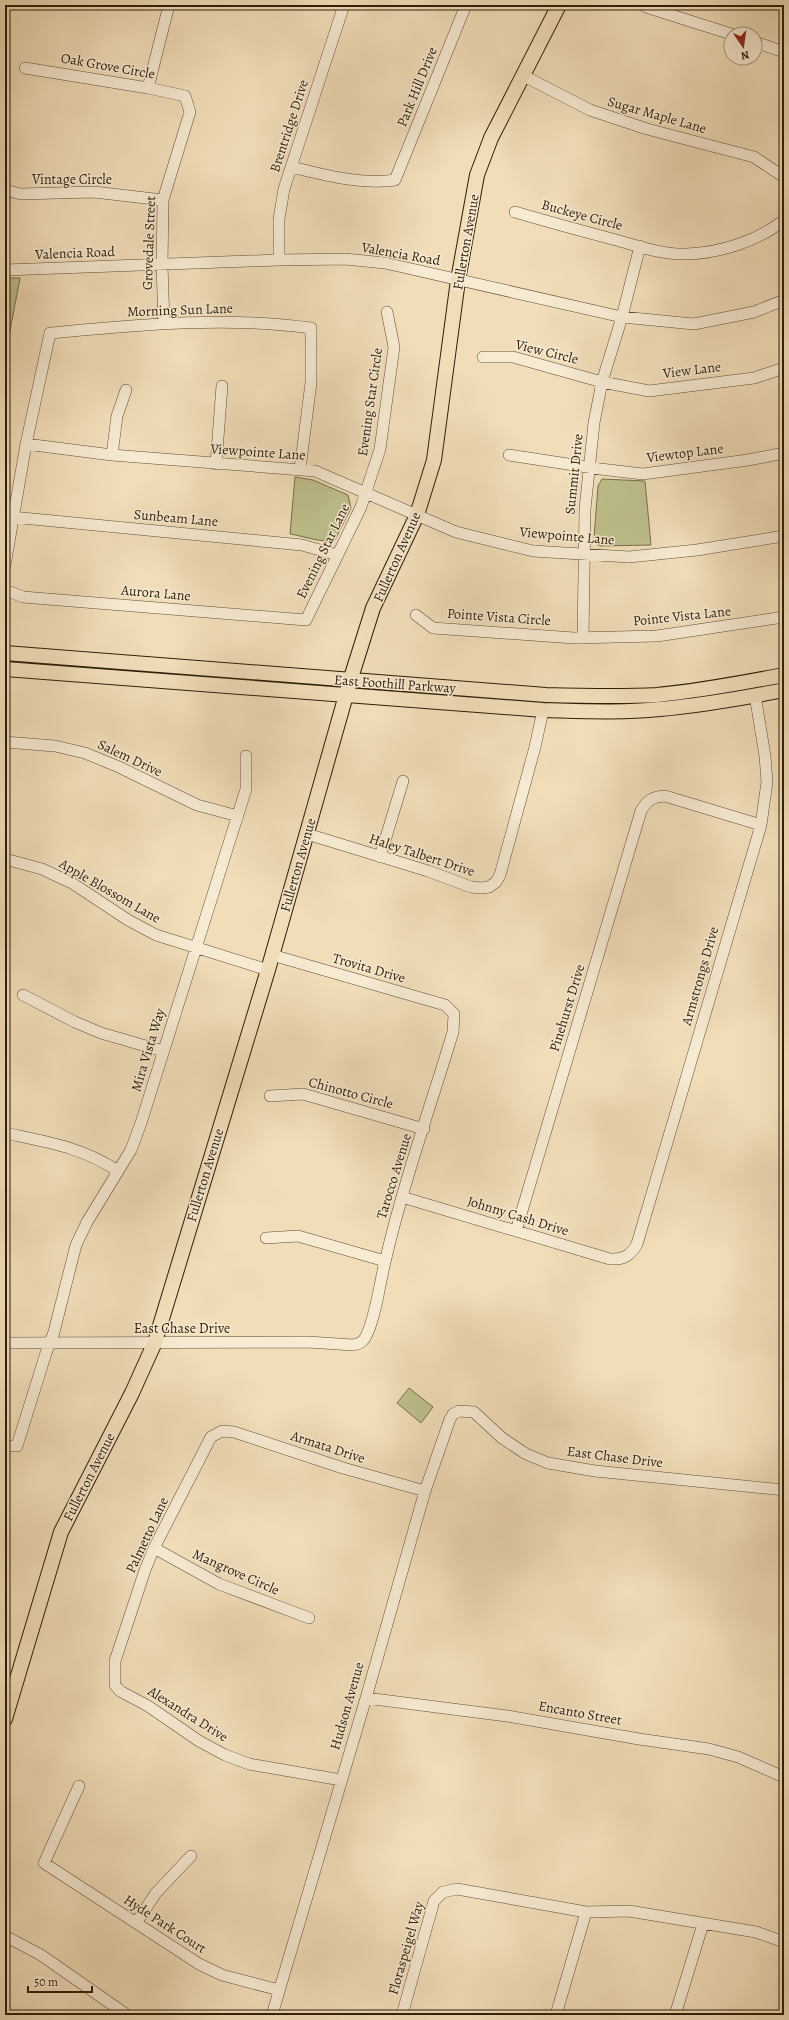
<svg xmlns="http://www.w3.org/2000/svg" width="789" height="2020" font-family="Alegreya,serif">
  <rect width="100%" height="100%" fill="#f1deb9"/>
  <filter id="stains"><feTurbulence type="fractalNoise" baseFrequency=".005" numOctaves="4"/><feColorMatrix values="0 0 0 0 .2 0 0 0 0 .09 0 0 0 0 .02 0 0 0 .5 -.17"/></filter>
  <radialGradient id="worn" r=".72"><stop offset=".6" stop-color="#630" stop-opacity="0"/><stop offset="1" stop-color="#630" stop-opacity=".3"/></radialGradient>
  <!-- green -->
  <path fill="#bec08c" stroke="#766f4a" d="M 5,278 L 20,278 L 5,357 Z
    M 295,477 L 313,480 L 348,495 L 351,508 L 335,540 C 325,544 303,536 290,534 Z
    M 602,479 L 645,481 L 651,545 L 600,546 L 596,543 L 594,538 L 598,486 Z
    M 409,1388 L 433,1407 L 421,1423 L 397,1403 Z"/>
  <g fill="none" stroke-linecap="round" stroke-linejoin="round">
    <!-- minor casing -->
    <g stroke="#5e4e34" stroke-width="12">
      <path id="minor" d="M 647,5 L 646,7 L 731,34
        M 755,42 L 784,52
        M 25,68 L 148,88 L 185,96 L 190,112 L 163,200 L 162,265 L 164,323
        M 524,76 L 590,110 L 647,129 L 754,157 L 784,177
        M 148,88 L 169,5
        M 292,167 C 323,175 363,185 395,180 L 466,5
        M 5,190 L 21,194 L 94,192 L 163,200
        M 515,212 C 549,222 582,231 616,240 C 638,246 663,255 687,254 C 720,253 758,241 784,220
        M 279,260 L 279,219 L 284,189 L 344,5
        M 5,270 L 279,260 L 345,259 L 385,263 L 622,317 L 694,324 L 754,312 L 784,300
        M 483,357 L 513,357 L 602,382 L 649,391 L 754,378 L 784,368
        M 26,444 L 112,455 L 315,471 L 456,532 L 533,551 L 629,557 L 697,550 L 784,536
        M 112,455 L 117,416 L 126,390
        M 509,455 L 600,469 L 643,474 L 748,460 L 784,453
        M 216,464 L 222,386
        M 12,517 L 302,545 L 337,555
        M 5,565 L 26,444 L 50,333 C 137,325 224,316 311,328 L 311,383 L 300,469
        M 5,590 L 23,597 L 306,620 L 361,507 L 380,449 L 394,347 L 387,312
        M 416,615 L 433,628 L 574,638 L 657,636 L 784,617
        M 583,638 L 585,509 L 594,423 L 602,382 L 622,317 L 640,246
        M 5,742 L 55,746 L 85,753 L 119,767 L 197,805 L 238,816
        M 307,834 L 428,871 L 471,887 L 481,888 L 489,887 L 496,882 L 500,875 L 535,747 L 543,710
        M 380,857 L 403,781
        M 5,859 L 42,869 L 72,883 L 128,920 L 156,935 L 268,970
        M 23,995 L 75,1022 L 101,1033 L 163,1051
        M 270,1096 L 303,1094 L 424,1129
        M 5,1133 C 47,1142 82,1147 118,1171
        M 402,1197 L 610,1259 C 624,1260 631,1255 637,1244 L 761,825 L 767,782 L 765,756 L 755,695
        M 516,1231 L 641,811 C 647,800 652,797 665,796 L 761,825
        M 266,1238 L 298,1236 L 385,1261
        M 5,1343 L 308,1342 L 353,1345 C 358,1344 362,1343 365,1338 C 375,1321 380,1282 385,1262 C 403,1184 430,1108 453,1032 L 454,1014 L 445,1005 L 272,955
        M 5,1446 L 17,1446 L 46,1353 L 54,1332 L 76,1245 L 87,1222 L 131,1150 L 141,1123 L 246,789 L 246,756
        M 154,1548 L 219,1584 L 309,1618
        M 366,1698 L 507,1716 L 639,1739 L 709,1749 L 738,1757 L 784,1777
        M 341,1780 L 249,1764 L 225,1755 L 199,1741 L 148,1706 L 120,1691 L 115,1685 L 115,1661 L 145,1570 L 154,1548 L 211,1437 L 222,1431 L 234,1432 L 343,1468 L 425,1491
        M 79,1786 L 44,1863 L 199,1964 L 222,1975 L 279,1990
        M 136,1923 L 156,1893 L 191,1856
        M 5,1936 L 41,1955 L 127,2015
        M 272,2015 L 366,1698 L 425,1491 L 450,1419 L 453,1414 L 459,1411 L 474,1412 L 502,1438 L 526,1454 L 548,1463 L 595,1471 L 784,1490
        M 402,2015 L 434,1901 L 443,1892 L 457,1889 L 586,1912 L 629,1911 L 756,1932 L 784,1942
        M 556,2015 L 586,1912
        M 675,2015 L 703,1924"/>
    </g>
    <!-- major casing -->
    <g stroke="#2d1e08" stroke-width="16">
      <path id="major" d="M 5,653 L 546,695 C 583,696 620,697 657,695 C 699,691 742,683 784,675
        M 5,669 L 543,710 C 582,711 621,713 660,709 C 702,705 743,698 784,690
        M 5,1719 L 61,1532 L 132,1393 L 155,1342 L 268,970 L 350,681 L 373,608 L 417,515 L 434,460 L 458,280 L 477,175 L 491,138 L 559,5"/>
    </g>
    <!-- minor -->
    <use href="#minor" stroke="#f6ead2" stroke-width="11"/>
    <!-- major -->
    <use href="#major" stroke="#f1deb9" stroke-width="14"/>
  </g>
  <g text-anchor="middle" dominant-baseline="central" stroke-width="3" stroke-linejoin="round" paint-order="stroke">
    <!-- street labels -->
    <g font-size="14" fill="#2d1e08" stroke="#f6ead2">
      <text transform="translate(108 66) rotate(10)">Oak Grove Circle</text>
      <text transform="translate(417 87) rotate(-68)">Park Hill Drive</text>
      <text transform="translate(657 115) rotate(16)">Sugar Maple Lane</text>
      <text transform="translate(289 126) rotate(-72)">Brentridge Drive</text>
      <text x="72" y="179">Vintage Circle</text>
      <text transform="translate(582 215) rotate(15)">Buckeye Circle</text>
      <text transform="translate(466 242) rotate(-80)">Fullerton Avenue</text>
      <text transform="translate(149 243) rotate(-88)">Grovedale Street</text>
      <text transform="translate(75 253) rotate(-2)">Valencia Road</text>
      <text transform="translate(401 254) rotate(10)">Valencia Road</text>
      <text transform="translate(180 310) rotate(-2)">Morning Sun Lane</text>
      <text transform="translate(547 352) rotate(14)">View Circle</text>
      <text transform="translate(692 370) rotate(-7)">View Lane</text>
      <text transform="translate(370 402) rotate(-82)">Evening Star Circle</text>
      <text transform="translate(258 452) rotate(4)">Viewpointe Lane</text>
      <text transform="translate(685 453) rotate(-7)">Viewtop Lane</text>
      <text transform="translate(574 474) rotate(-84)">Summit Drive</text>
      <text transform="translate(176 518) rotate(5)">Sunbeam Lane</text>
      <text transform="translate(567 536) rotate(5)">Viewpointe Lane</text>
      <text transform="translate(323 551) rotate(-64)">Evening Star Lane</text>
      <text transform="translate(397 557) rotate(-66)">Fullerton Avenue</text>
      <text transform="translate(156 593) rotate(5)">Aurora Lane</text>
      <text transform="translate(682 616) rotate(-6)">Pointe Vista Lane</text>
      <text transform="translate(499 617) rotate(4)">Pointe Vista Circle</text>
      <text transform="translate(395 684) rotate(4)">East Foothill Parkway</text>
      <text transform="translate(130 758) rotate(25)">Salem Drive</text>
      <text transform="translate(422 855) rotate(18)">Haley Talbert Drive</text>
      <text transform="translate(298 865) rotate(-74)">Fullerton Avenue</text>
      <text transform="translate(110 891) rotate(30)">Apple Blossom Lane</text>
      <text transform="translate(369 968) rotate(16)">Trovita Drive</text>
      <text transform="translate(700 976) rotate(-74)">Armstrongs Drive</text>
      <text transform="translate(567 1008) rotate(-73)">Pinehurst Drive</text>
      <text transform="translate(148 1050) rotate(-73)">Mira Vista Way</text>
      <text transform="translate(351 1093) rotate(15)">Chinotto Circle</text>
      <text transform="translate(205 1175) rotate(-73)">Fullerton Avenue</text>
      <text transform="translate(394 1176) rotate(-73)">Tarocco Avenue</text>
      <text transform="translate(518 1216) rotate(17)">Johnny Cash Drive</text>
      <text x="182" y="1328">East Chase Drive</text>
      <text transform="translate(328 1447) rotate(18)">Armata Drive</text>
      <text transform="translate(615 1457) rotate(7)">East Chase Drive</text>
      <text transform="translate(89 1477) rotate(-63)">Fullerton Avenue</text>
      <text transform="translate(147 1535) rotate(-65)">Palmetto Lane</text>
      <text transform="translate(236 1572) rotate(24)">Mangrove Circle</text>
      <text transform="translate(347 1706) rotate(-74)">Hudson Avenue</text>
      <text transform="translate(580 1713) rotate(10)">Encanto Street</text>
      <text transform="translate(188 1714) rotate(32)">Alexandra Drive</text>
      <text transform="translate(165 1924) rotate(33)">Hyde Park Court</text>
      <text transform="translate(406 1948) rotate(-74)">Floraspeigel Way</text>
    </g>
  </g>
  <!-- margin -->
  <rect width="789" height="2020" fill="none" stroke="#f1deb9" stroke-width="20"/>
  <rect x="6" y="6" width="777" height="2008" fill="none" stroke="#2d1e08" stroke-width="2"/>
  <rect x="10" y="10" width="769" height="2000" fill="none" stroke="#2d1e08"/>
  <!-- north arrow -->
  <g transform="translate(743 46) rotate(167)"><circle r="19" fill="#f6ead2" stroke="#a69881"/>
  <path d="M0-3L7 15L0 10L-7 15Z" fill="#8f2418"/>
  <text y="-6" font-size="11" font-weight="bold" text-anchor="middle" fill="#2d1e08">N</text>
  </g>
  <!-- scale -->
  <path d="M28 1986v6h64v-6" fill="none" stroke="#2d1e08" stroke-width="2"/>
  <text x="34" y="1986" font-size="12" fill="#2d1e08" stroke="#f6ead2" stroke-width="3" paint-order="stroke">50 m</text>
  <rect width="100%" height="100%" filter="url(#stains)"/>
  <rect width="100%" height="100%" fill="url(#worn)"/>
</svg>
